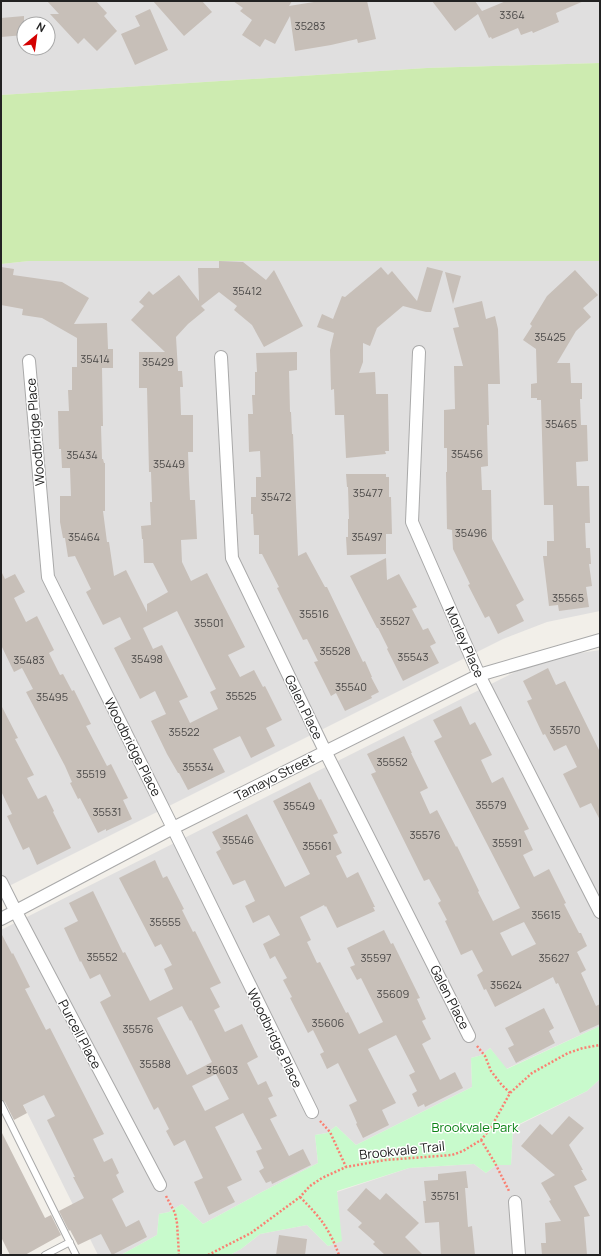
<svg xmlns="http://www.w3.org/2000/svg" width="601" height="1256" font-family="Manrope,sans-serif">
  <rect width="100%" height="100%" fill="#f2efe9"/>
  <!-- residential -->
  <path fill="#e0dfdf" fill-rule="evenodd" d="M 1,1 L 600,1 L 600,63 L 427,68 L 1,95 ZM 24,24 L 48,24 L 48,48 L 24,48 Z
    M 29,261 L 600,261 L 600,611 L 547,622 L 503,639 L 1,890 L 1,264 Z
    M 600,650 L 600,1026 L 506,1069 L 490,1048 L 482,1055 L 471,1058 L 472,1087 L 356,1145 L 336,1126 L 327,1133 L 315,1135 L 318,1163 L 260,1193 L 203,1224 L 182,1204 L 169,1212 L 159,1214 L 157,1235 L 121,1255 L 98,1255 L 1,1060 L 1,930 L 519,670 L 567,655 Z
    M 600,1079 L 600,1255 L 230,1255 L 241,1249 L 260,1234 L 307,1225 L 328,1246 L 341,1241 L 337,1192 L 409,1168 L 474,1164 L 486,1173 L 496,1165 L 511,1165 L 513,1128 L 587,1091 Z"/>
  <!-- grass -->
  <path fill="#cdebb0" d="M 600,63 L 600,261 L 29,261 L 1,264 L 1,95 L 427,68 Z"/>
  <!-- park -->
  <path fill="#c8facc" d="M 600,1026 L 600,1079 L 587,1091 L 513,1127 L 511,1165 L 496,1165 L 486,1173 L 474,1164 L 409,1168 L 337,1191 L 342,1241 L 328,1246 L 307,1225 L 260,1234 L 241,1249 L 230,1255 L 121,1255 L 157,1235 L 159,1214 L 169,1212 L 182,1204 L 203,1224 L 260,1193 L 318,1163 L 315,1135 L 327,1133 L 336,1126 L 356,1145 L 472,1087 L 471,1058 L 482,1055 L 490,1048 L 507,1069 Z"/>
  <!-- building -->
  <path fill="#c7bfb8" fill-rule="evenodd" d="M 47,1 L 96,1 L 107,13 L 104,16 L 117,31 L 97,51 L 84,38 L 78,44 L 50,14 L 59,14 Z
    M 153,1 L 202,1 L 212,12 L 184,36 Z
    M 233,1 L 292,1 L 289,6 L 320,1 L 367,1 L 376,39 L 358,43 L 357,39 L 331,45 L 295,51 L 290,16 L 275,44 L 265,39 L 260,47 L 242,35 L 252,20 L 240,11 L 243,8 Z
    M 432,1 L 475,1 L 482,11 L 506,1 L 584,1 L 556,13 L 559,22 L 533,33 L 532,31 L 521,35 L 518,28 L 492,39 L 491,37 L 489,38 L 478,14 L 455,31 Z
    M 150,9 L 168,50 L 135,65 L 121,34 L 140,26 L 135,16 Z
    M 24,16 L 24,35 L 1,37 L 1,18 Z
    M 219,261 L 243,262 L 266,280 L 274,270 L 303,326 L 264,347 L 252,325 L 234,310 L 237,306 L 219,292 L 201,306 L 205,310 L 188,324 L 176,337 L 178,371 L 182,371 L 183,387 L 180,387 L 181,415 L 193,415 L 193,452 L 188,452 L 189,480 L 190,500 L 195,500 L 197,539 L 181,540 L 182,562 L 191,581 L 207,573 L 245,647 L 228,655 L 240,677 L 254,670 L 263,687 L 265,686 L 282,720 L 266,728 L 275,746 L 251,758 L 240,736 L 213,749 L 225,772 L 188,790 L 179,773 L 178,773 L 167,754 L 151,721 L 166,714 L 155,691 L 140,699 L 114,648 L 131,639 L 120,617 L 103,625 L 86,592 L 91,589 L 75,556 L 68,557 L 65,538 L 63,538 L 60,522 L 60,496 L 71,496 L 70,468 L 62,468 L 61,449 L 59,449 L 58,411 L 69,411 L 68,390 L 72,390 L 72,367 L 77,367 L 77,338 L 42,318 L 22,315 L 23,309 L 1,305 L 1,267 L 14,269 L 13,275 L 62,282 L 89,298 L 74,324 L 107,323 L 108,349 L 113,349 L 113,368 L 102,368 L 103,426 L 101,426 L 102,459 L 103,459 L 104,463 L 105,463 L 105,511 L 103,511 L 107,542 L 109,542 L 114,576 L 126,570 L 147,612 L 147,604 L 168,592 L 153,563 L 144,563 L 143,539 L 142,539 L 141,526 L 151,525 L 150,502 L 152,502 L 151,472 L 149,472 L 147,388 L 139,388 L 139,352 L 165,352 L 131,320 L 144,306 L 139,302 L 149,291 L 153,295 L 179,275 L 199,301 L 198,268 L 219,268 ZM 177,611 L 216,689 L 210,692 L 218,709 L 190,723 L 179,701 L 188,697 L 162,645 L 153,649 L 143,628 Z
    M 381,267 L 388,275 L 392,271 L 417,301 L 427,267 L 443,271 L 431,312 L 426,312 L 403,306 L 377,328 L 370,346 L 363,343 L 363,362 L 359,373 L 375,372 L 376,394 L 388,394 L 389,451 L 385,451 L 386,454 L 346,458 L 344,415 L 335,415 L 334,389 L 331,390 L 330,350 L 334,333 L 317,327 L 322,314 L 333,319 L 342,296 L 345,297 Z
    M 575,270 L 598,295 L 583,308 L 591,317 L 576,331 L 557,363 L 570,363 L 571,383 L 582,383 L 582,399 L 580,399 L 581,425 L 587,425 L 588,461 L 576,462 L 577,486 L 589,486 L 590,523 L 585,523 L 586,548 L 590,548 L 591,564 L 589,564 L 592,586 L 586,587 L 589,607 L 559,611 L 558,605 L 549,606 L 543,556 L 547,556 L 547,541 L 554,541 L 553,505 L 544,505 L 541,400 L 537,400 L 537,398 L 531,398 L 531,384 L 537,383 L 536,349 L 523,340 L 532,326 L 530,324 L 547,296 Z
    M 445,272 L 461,276 L 453,304 Z
    M 482,301 L 486,319 L 495,316 L 498,329 L 500,384 L 488,384 L 489,425 L 487,425 L 488,466 L 481,467 L 482,490 L 491,490 L 492,539 L 524,600 L 516,605 L 524,621 L 498,634 L 489,616 L 485,618 L 468,585 L 470,584 L 453,549 L 452,530 L 447,529 L 446,472 L 447,472 L 447,448 L 444,448 L 444,410 L 455,409 L 454,366 L 463,366 L 453,328 L 459,327 L 454,308 Z
    M 297,352 L 297,370 L 289,371 L 290,412 L 291,412 L 292,434 L 293,434 L 298,556 L 306,552 L 325,587 L 327,587 L 363,662 L 365,661 L 372,677 L 371,677 L 379,692 L 371,696 L 372,698 L 345,711 L 336,693 L 331,696 L 314,662 L 318,661 L 307,639 L 303,640 L 277,588 L 279,587 L 262,554 L 259,554 L 259,535 L 254,535 L 253,514 L 251,514 L 251,497 L 256,497 L 256,477 L 261,477 L 260,451 L 249,452 L 248,414 L 253,414 L 252,395 L 255,395 L 255,372 L 257,372 L 256,353 Z
    M 346,474 L 386,474 L 386,477 L 389,477 L 389,497 L 391,497 L 392,534 L 386,534 L 386,554 L 347,555 L 346,537 L 348,537 L 348,519 L 349,519 L 348,487 L 347,487 Z
    M 386,558 L 387,580 L 399,574 L 417,607 L 412,609 L 423,630 L 428,628 L 436,643 L 430,646 L 439,663 L 403,681 L 387,649 L 388,648 L 378,628 L 377,628 L 350,576 Z
    M 1,571 L 5,579 L 15,574 L 25,592 L 14,598 L 26,622 L 37,616 L 54,650 L 49,653 L 60,675 L 63,674 L 72,691 L 74,690 L 91,724 L 86,726 L 96,745 L 107,766 L 111,764 L 128,798 L 123,800 L 132,819 L 106,831 L 106,829 L 98,833 L 80,798 L 78,799 L 70,783 L 72,782 L 65,766 L 26,692 L 33,689 L 22,668 L 14,672 L 1,645 Z
    M 548,668 L 556,685 L 565,681 L 600,752 L 600,820 L 591,803 L 580,808 L 563,774 L 577,767 L 566,745 L 554,751 L 545,734 L 543,735 L 527,701 L 532,699 L 523,681 Z
    M 1,705 L 18,738 L 15,739 L 34,775 L 27,778 L 38,799 L 46,795 L 54,811 L 53,812 L 71,848 L 37,865 L 29,847 L 23,850 L 7,816 L 12,814 L 1,791 Z
    M 461,706 L 470,725 L 475,722 L 492,755 L 481,760 L 492,783 L 503,777 L 529,829 L 524,831 L 533,850 L 523,855 L 534,877 L 549,869 L 566,903 L 564,904 L 579,933 L 581,933 L 587,946 L 577,952 L 586,970 L 581,973 L 596,1006 L 600,1004 L 600,1024 L 580,1033 L 558,983 L 556,984 L 553,977 L 495,1007 L 486,989 L 484,990 L 477,975 L 483,971 L 472,950 L 461,955 L 445,921 L 447,920 L 438,903 L 441,901 L 429,879 L 424,881 L 371,774 L 376,772 L 367,754 L 404,736 L 412,753 L 411,753 L 428,788 L 420,792 L 430,814 L 437,810 L 456,847 L 457,846 L 479,891 L 478,892 L 493,921 L 520,908 L 434,741 L 442,737 L 433,720 ZM 524,922 L 536,944 L 512,956 L 500,933 Z
    M 310,782 L 319,800 L 321,799 L 338,833 L 333,835 L 342,853 L 336,856 L 347,878 L 358,872 L 375,907 L 373,907 L 375,911 L 337,928 L 326,906 L 325,907 L 324,905 L 300,917 L 311,940 L 307,942 L 317,963 L 320,962 L 346,1013 L 348,1012 L 359,1034 L 383,1022 L 361,978 L 357,980 L 350,967 L 355,965 L 347,948 L 384,930 L 391,944 L 393,943 L 420,998 L 417,999 L 426,1019 L 422,1021 L 431,1039 L 422,1044 L 440,1080 L 455,1072 L 463,1088 L 425,1107 L 424,1104 L 418,1107 L 412,1094 L 417,1091 L 409,1075 L 415,1072 L 396,1035 L 368,1049 L 396,1103 L 382,1110 L 389,1125 L 363,1138 L 356,1124 L 357,1123 L 349,1105 L 357,1101 L 338,1063 L 327,1069 L 320,1054 L 324,1052 L 313,1030 L 308,1033 L 290,998 L 292,997 L 283,980 L 287,978 L 275,956 L 270,959 L 263,944 L 280,935 L 269,915 L 253,923 L 245,906 L 255,901 L 245,880 L 233,885 L 216,852 L 221,849 L 212,832 L 247,814 L 285,887 L 310,874 L 273,801 Z
    M 155,860 L 163,878 L 167,876 L 184,909 L 182,910 L 193,932 L 195,931 L 221,983 L 210,988 L 220,1007 L 214,1010 L 225,1032 L 242,1024 L 258,1057 L 247,1063 L 258,1085 L 266,1081 L 273,1096 L 268,1098 L 277,1116 L 270,1119 L 289,1156 L 303,1149 L 311,1165 L 272,1184 L 271,1181 L 266,1183 L 259,1171 L 264,1168 L 256,1151 L 262,1149 L 243,1113 L 215,1127 L 242,1180 L 227,1187 L 235,1202 L 209,1215 L 194,1182 L 203,1178 L 185,1140 L 174,1146 L 166,1131 L 169,1129 L 158,1107 L 154,1110 L 100,1002 L 111,996 L 100,974 L 90,979 L 81,961 L 80,962 L 64,928 L 78,921 L 69,903 L 93,891 L 123,953 L 125,952 L 150,1001 L 173,989 L 164,969 L 172,965 L 161,944 L 155,947 L 119,878 ZM 182,1006 L 190,1021 L 191,1020 L 212,1062 L 187,1075 L 157,1018 ZM 216,1074 L 229,1099 L 205,1111 L 192,1086 Z
    M 1,933 L 12,954 L 13,953 L 30,987 L 25,989 L 46,1030 L 50,1028 L 104,1134 L 93,1139 L 104,1162 L 112,1158 L 119,1173 L 116,1175 L 124,1192 L 112,1199 L 126,1227 L 139,1220 L 147,1237 L 112,1255 L 101,1234 L 78,1245 L 70,1230 L 69,1231 L 59,1211 L 84,1198 L 73,1177 L 75,1177 L 47,1120 L 55,1116 L 44,1095 L 23,1105 L 27,1113 L 14,1120 L 5,1102 L 1,1100 Z
    M 544,1008 L 554,1028 L 549,1031 L 555,1043 L 516,1063 L 508,1048 L 514,1045 L 505,1028 Z
    M 569,1116 L 584,1128 L 569,1145 L 583,1170 L 581,1170 L 587,1180 L 574,1186 L 590,1216 L 584,1217 L 587,1255 L 542,1255 L 541,1243 L 546,1243 L 545,1223 L 561,1221 L 549,1201 L 551,1200 L 541,1183 L 555,1175 L 521,1146 L 540,1124 L 552,1135 Z
    M 1,1131 L 45,1218 L 51,1215 L 61,1235 L 25,1255 L 10,1255 L 1,1237 Z
    M 466,1171 L 468,1188 L 465,1188 L 468,1227 L 472,1226 L 475,1255 L 441,1255 L 439,1222 L 425,1223 L 423,1201 L 426,1201 L 424,1181 L 438,1180 L 438,1174 Z
    M 366,1188 L 380,1200 L 386,1193 L 419,1223 L 405,1237 L 423,1255 L 385,1255 L 373,1244 L 375,1242 L 358,1227 L 362,1223 L 347,1210 Z
    M 279,1235 L 307,1239 L 305,1255 L 276,1255 Z"/>
  <g fill="none" stroke-linecap="round" stroke-linejoin="round">
    <!-- service casing -->
    <g stroke="#a9a9a9" stroke-width="8">
      <path id="service" d="M 1,1104 L 76,1255
        M 45,1255 L 70,1242"/>
    </g>
    <!-- minor casing -->
    <g stroke="#a9a9a9" stroke-width="14">
      <path id="minor" d="M 419,352 L 412,522 L 479,675 L 600,912
        M 221,357 L 232,558 L 325,751 L 469,1036
        M 29,361 L 48,577 L 173,828 L 312,1112
        M 1,882 L 16,912 L 160,1185
        M 1,919 L 173,828 L 479,675 L 600,640
        M 515,1202 L 519,1255"/>
    </g>
    <!-- path -->
    <path stroke="#fa8072" stroke-width="2.5" stroke-dasharray="2 2" stroke-linecap="butt" d="M 477,1046 L 485,1056 L 491,1071 L 501,1084 L 510,1093
      M 320,1121 L 330,1132 L 346,1167
      M 481,1140 L 495,1163 L 509,1191
      M 166,1196 L 175,1213 L 177,1223 L 179,1255
      M 300,1197 C 320,1217 329,1228 339,1255
      M 208,1255 L 251,1233 L 300,1197 L 310,1186 L 322,1178 L 346,1167 L 385,1160 L 452,1155 L 463,1151 L 481,1140 L 490,1129 L 510,1093 L 532,1073 L 568,1053 L 583,1048 L 600,1045"/>
    <!-- service -->
    <use href="#service" stroke="#fff" stroke-width="6"/>
    <!-- minor -->
    <use href="#minor" stroke="#fff" stroke-width="12"/>
  </g>
  <g text-anchor="middle" dominant-baseline="central" stroke-width="3" stroke-linejoin="round" paint-order="stroke">
    <!-- number labels -->
    <g font-size="11" fill="#4b4948">
      <text x="512" y="14">3364</text>
      <text x="310" y="25">35283</text>
      <text x="247" y="290">35412</text>
      <text x="550" y="336">35425</text>
      <text x="95" y="358">35414</text>
      <text x="158" y="361">35429</text>
      <text x="561" y="423">35465</text>
      <text x="467" y="453">35456</text>
      <text x="82" y="454">35434</text>
      <text x="169" y="463">35449</text>
      <text x="368" y="492">35477</text>
      <text x="276" y="496">35472</text>
      <text x="471" y="532">35496</text>
      <text x="84" y="536">35464</text>
      <text x="367" y="536">35497</text>
      <text x="568" y="597">35565</text>
      <text x="314" y="613">35516</text>
      <text x="395" y="620">35527</text>
      <text x="209" y="622">35501</text>
      <text x="335" y="650">35528</text>
      <text x="413" y="656">35543</text>
      <text x="147" y="658">35498</text>
      <text x="29" y="659">35483</text>
      <text x="351" y="686">35540</text>
      <text x="241" y="695">35525</text>
      <text x="52" y="696">35495</text>
      <text x="565" y="729">35570</text>
      <text x="184" y="731">35522</text>
      <text x="392" y="761">35552</text>
      <text x="198" y="766">35534</text>
      <text x="91" y="773">35519</text>
      <text x="491" y="804">35579</text>
      <text x="299" y="805">35549</text>
      <text x="107" y="811">35531</text>
      <text x="425" y="834">35576</text>
      <text x="238" y="839">35546</text>
      <text x="507" y="842">35591</text>
      <text x="317" y="845">35561</text>
      <text x="546" y="914">35615</text>
      <text x="165" y="921">35555</text>
      <text x="102" y="956">35552</text>
      <text x="376" y="957">35597</text>
      <text x="554" y="957">35627</text>
      <text x="506" y="984">35624</text>
      <text x="393" y="993">35609</text>
      <text x="328" y="1022">35606</text>
      <text x="138" y="1028">35576</text>
      <text x="155" y="1063">35588</text>
      <text x="222" y="1069">35603</text>
      <text x="445" y="1195">35751</text>
    </g>
    <!-- street labels -->
    <g font-size="13" fill="#222" stroke="#fff">
      <text transform="translate(35 432) rotate(-95)">Woodbridge Place</text>
      <text transform="translate(465 642) rotate(66)">Morley Place</text>
      <text transform="translate(304 707) rotate(64)">Galen Place</text>
      <text transform="translate(133 747) rotate(63)">Woodbridge Place</text>
      <text transform="translate(274 777) rotate(-27)">Tamayo Street</text>
      <text transform="translate(450 997) rotate(63)">Galen Place</text>
      <text transform="translate(80 1034) rotate(62)">Purcell Place</text>
      <text transform="translate(275 1038) rotate(64)">Woodbridge Place</text>
      <text transform="translate(402 1150) rotate(-6)">Brookvale Trail</text>
    </g>
    <!-- park labels -->
    <g font-size="13" fill="#0c8416" stroke="#fff">
      <text x="475" y="1127">Brookvale Park</text>
    </g>
  </g>
  <!-- border -->
  <rect width="601" height="1256" fill="none" stroke="#222222" stroke-width="4"/>
  <!-- north arrow -->
  <g transform="translate(36 36) rotate(29)"><circle r="19" fill="#ffffff" stroke="#a7a7a7"/>
  <path d="M0-3L7 15L0 10L-7 15Z" fill="#d40000"/>
  <text y="-6" font-size="11" font-weight="bold" text-anchor="middle" fill="#222222">N</text>
  </g>
</svg>
